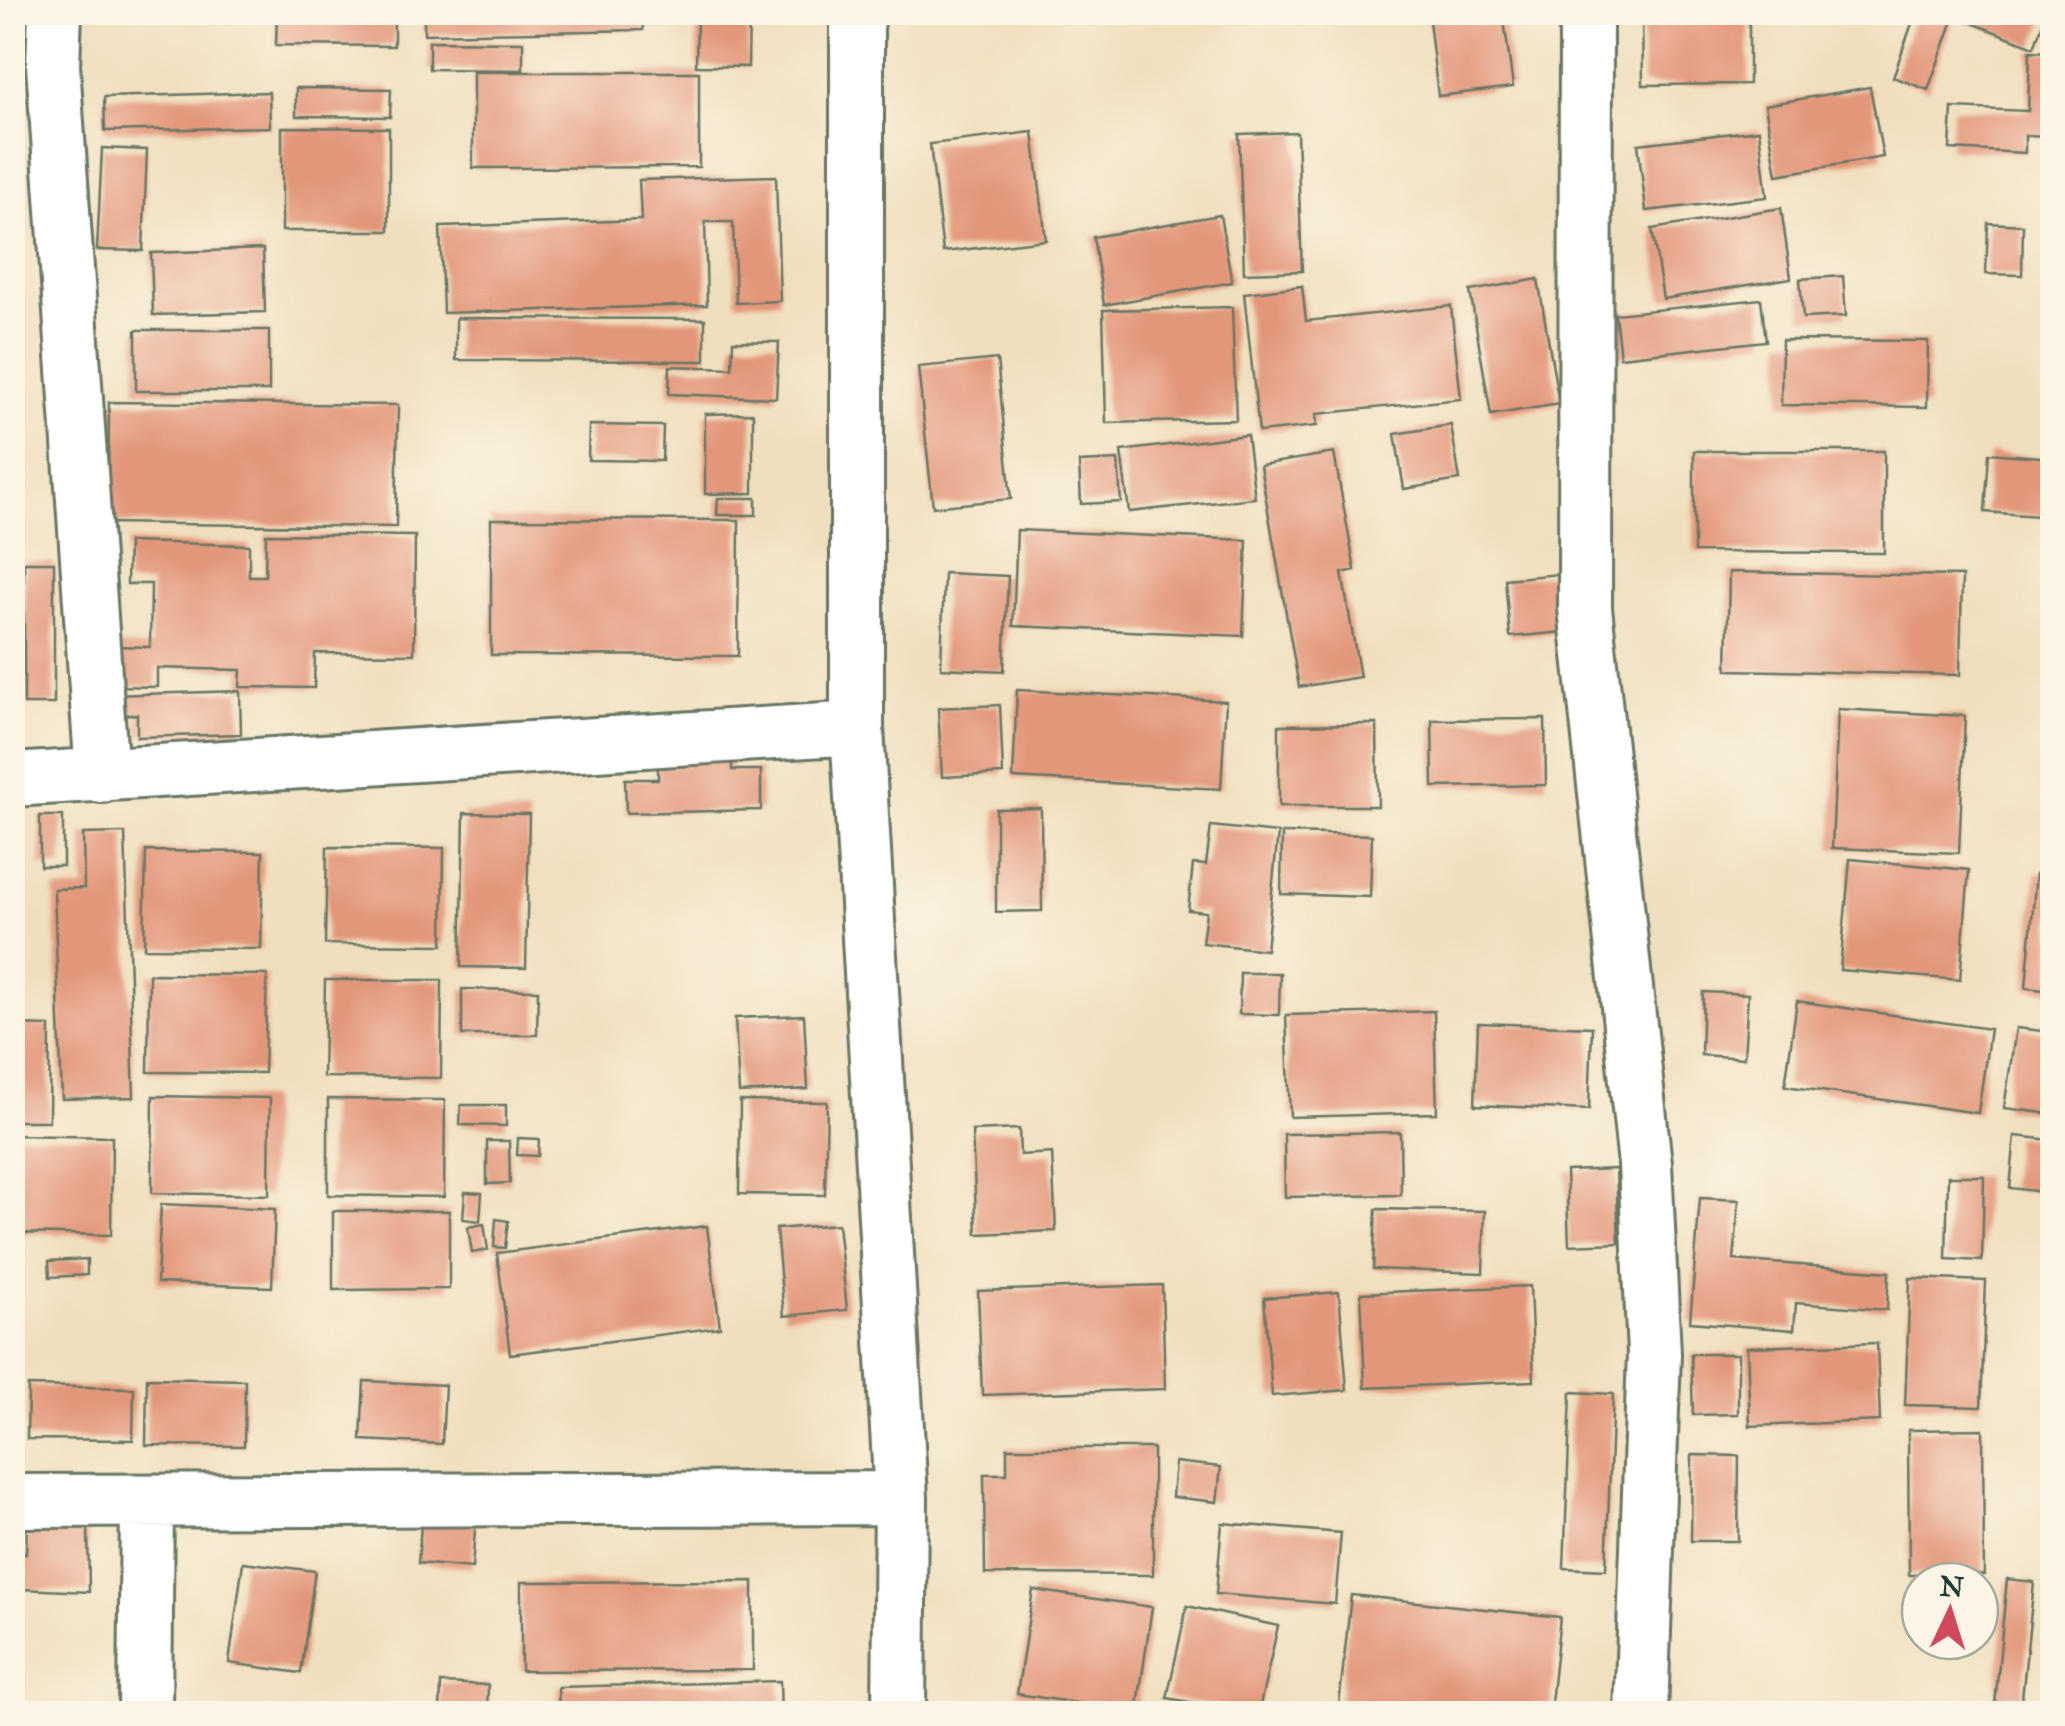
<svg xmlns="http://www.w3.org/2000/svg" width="2065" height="1726" font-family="'IM FELL Great Primer',serif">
  <rect width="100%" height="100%" fill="#fcf5e5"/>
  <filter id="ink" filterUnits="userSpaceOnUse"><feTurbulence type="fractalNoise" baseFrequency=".01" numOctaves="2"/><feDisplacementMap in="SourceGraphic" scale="20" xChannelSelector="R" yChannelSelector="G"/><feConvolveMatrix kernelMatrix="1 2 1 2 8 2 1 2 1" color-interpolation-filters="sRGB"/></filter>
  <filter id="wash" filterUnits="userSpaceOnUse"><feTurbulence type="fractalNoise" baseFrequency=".0048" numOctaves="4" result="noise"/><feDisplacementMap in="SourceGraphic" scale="40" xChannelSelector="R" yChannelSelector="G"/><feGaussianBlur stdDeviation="2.25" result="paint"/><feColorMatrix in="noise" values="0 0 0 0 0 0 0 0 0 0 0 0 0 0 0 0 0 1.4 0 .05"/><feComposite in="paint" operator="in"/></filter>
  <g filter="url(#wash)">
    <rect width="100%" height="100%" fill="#f0dfbe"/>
    <g id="blocks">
      <!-- building -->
      <path fill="#e3977a" d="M 277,12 L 394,12 L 394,46 L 276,45 Z
        M 424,12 L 643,12 L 643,30 L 424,34 Z
        M 1428,12 L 1503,12 L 1513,87 L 1438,96 Z
        M 1642,12 L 1749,12 L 1749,84 L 1643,85 Z
        M 1916,12 L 1956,12 L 1928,90 L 1893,77 Z
        M 1967,12 L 2047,12 L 2034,47 L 1964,20 Z
        M 697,14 L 749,16 L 748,67 L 696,66 Z
        M 429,41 L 523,42 L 523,70 L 429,69 Z
        M 2030,51 L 2052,52 L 2052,136 L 2025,135 L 2025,153 L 1950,149 L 1952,108 L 2028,111 Z
        M 473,72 L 699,72 L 699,167 L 473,168 Z
        M 1870,87 L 1883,157 L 1777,175 L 1765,105 Z
        M 296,88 L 391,89 L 390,117 L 296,116 Z
        M 269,92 L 270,127 L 105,131 L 104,97 Z
        M 282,127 L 389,128 L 389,231 L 282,231 Z
        M 1759,130 L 1767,197 L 1646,211 L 1638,144 Z
        M 1033,132 L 1046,240 L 943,252 L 930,144 Z
        M 1297,132 L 1302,271 L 1244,273 L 1239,134 Z
        M 102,148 L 147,150 L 143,251 L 97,250 Z
        M 776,176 L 780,301 L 736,303 L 733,222 L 705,222 L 707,305 L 443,313 L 440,227 L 641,220 L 639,180 Z
        M 1781,208 L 1791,278 L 1663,299 L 1652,229 Z
        M 1220,215 L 1232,282 L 1104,305 L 1093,237 Z
        M 1988,223 L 2023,225 L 2022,275 L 1986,274 Z
        M 263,249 L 265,312 L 153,315 L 151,253 Z
        M 1843,276 L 1846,316 L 1803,318 L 1800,279 Z
        M 1538,279 L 1559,404 L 1491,415 L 1470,291 Z
        M 1302,286 L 1306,321 L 1451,306 L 1461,399 L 1316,414 L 1317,426 L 1259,432 L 1244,293 Z
        M 1761,299 L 1766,341 L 1620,357 L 1615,314 Z
        M 1232,307 L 1236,420 L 1106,423 L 1103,310 Z
        M 456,318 L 705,319 L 705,361 L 456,360 Z
        M 136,330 L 269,330 L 269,391 L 136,391 Z
        M 1782,340 L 1928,341 L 1927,407 L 1781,405 Z
        M 733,341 L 779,342 L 776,398 L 669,394 L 670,366 L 732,368 Z
        M 997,359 L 1011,499 L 933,507 L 918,367 Z
        M 109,402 L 398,405 L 396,527 L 108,523 Z
        M 753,413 L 753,493 L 705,494 L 705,414 Z
        M 589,425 L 663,426 L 662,461 L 588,460 Z
        M 1451,425 L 1460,480 L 1404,489 L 1395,434 Z
        M 1247,435 L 1255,498 L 1129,512 L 1121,451 Z
        M 1694,451 L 1884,451 L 1884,553 L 1694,552 Z
        M 1334,453 L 1355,570 L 1342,573 L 1360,677 L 1299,687 L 1260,465 Z
        M 1989,453 L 2052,458 L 2052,517 L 1985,512 Z
        M 1118,460 L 1121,502 L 1081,504 L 1079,462 Z
        M 718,498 L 756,498 L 756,515 L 717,515 Z
        M 491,519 L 739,520 L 738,656 L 491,655 Z
        M 1017,530 L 1247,540 L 1243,636 L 1013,626 Z
        M 266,534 L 415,536 L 414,654 L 315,653 L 314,688 L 240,687 L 241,670 L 157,668 L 157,687 L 114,686 L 115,646 L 150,647 L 151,584 L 127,584 L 128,542 L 249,545 L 249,576 L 265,576 Z
        M 24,562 L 54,562 L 54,704 L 24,704 Z
        M 1729,572 L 1962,576 L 1960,675 L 1727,670 Z
        M 944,573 L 1008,576 L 1004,671 L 941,668 Z
        M 1559,574 L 1565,632 L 1510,637 L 1505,579 Z
        M 16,652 L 18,716 L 12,716 L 12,653 Z
        M 1017,690 L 1226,701 L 1221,789 L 1013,778 Z
        M 240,691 L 241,734 L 137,737 L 137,714 L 110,715 L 110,695 Z
        M 1000,705 L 1003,774 L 942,777 L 938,708 Z
        M 1838,709 L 1965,716 L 1959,853 L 1832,848 Z
        M 1545,719 L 1546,785 L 1433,787 L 1432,720 Z
        M 1377,724 L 1378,806 L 1279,806 L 1279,725 Z
        M 732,749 L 732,770 L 761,770 L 761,810 L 626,813 L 625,779 L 658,779 L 658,766 L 685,766 L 685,751 Z
        M 1041,808 L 1042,911 L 996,912 L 996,809 Z
        M 464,813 L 529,814 L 526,968 L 461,967 Z
        M 40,816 L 63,816 L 63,866 L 40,866 Z
        M 1211,826 L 1278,833 L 1266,950 L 1202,943 L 1206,912 L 1188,910 L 1193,864 L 1206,865 Z
        M 125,833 L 134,1097 L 62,1099 L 54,889 L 84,888 L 83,834 Z
        M 1282,833 L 1372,835 L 1370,897 L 1281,894 Z
        M 327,847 L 444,848 L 443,945 L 325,944 Z
        M 146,851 L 263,852 L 261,949 L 144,948 Z
        M 1850,859 L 1969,870 L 1960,980 L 1840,970 Z
        M 2036,873 L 2052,874 L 2052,991 L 2026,988 Z
        M 1240,973 L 1280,973 L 1279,1015 L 1239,1014 Z
        M 149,974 L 267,975 L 264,1073 L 148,1072 Z
        M 325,980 L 442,980 L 441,1078 L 323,1077 Z
        M 462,989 L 538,990 L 537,1035 L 462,1035 Z
        M 1703,992 L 1748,994 L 1744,1058 L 1701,1055 Z
        M 1797,1001 L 1990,1029 L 1978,1113 L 1785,1086 Z
        M 1434,1011 L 1437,1113 L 1290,1117 L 1286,1015 Z
        M 804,1015 L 808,1089 L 739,1093 L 735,1018 Z
        M 1478,1023 L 1592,1027 L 1589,1110 L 1475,1105 Z
        M 12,1025 L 50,1026 L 49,1121 L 12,1121 Z
        M 2016,1028 L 2052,1032 L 2052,1114 L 2004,1108 Z
        M 153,1096 L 270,1098 L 269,1195 L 152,1193 Z
        M 328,1099 L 445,1100 L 444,1197 L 328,1195 Z
        M 740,1101 L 827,1102 L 825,1195 L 739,1194 Z
        M 461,1105 L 506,1105 L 506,1126 L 460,1125 Z
        M 1019,1129 L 1020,1155 L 1052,1153 L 1056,1231 L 977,1234 L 972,1131 Z
        M 1400,1132 L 1401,1195 L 1285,1197 L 1284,1134 Z
        M 12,1135 L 112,1137 L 111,1235 L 12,1233 Z
        M 2015,1136 L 2052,1140 L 2052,1193 L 2010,1188 Z
        M 518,1138 L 539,1139 L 538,1156 L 517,1155 Z
        M 487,1141 L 509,1141 L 510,1183 L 487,1184 Z
        M 1616,1169 L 1619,1243 L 1569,1245 L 1566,1171 Z
        M 1948,1176 L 1984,1176 L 1982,1261 L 1946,1259 Z
        M 465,1192 L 482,1193 L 480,1221 L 463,1219 Z
        M 1700,1198 L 1739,1200 L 1734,1260 L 1889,1272 L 1887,1310 L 1796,1303 L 1794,1330 L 1690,1322 Z
        M 161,1204 L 275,1209 L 272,1287 L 157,1283 Z
        M 1376,1209 L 1485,1211 L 1483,1273 L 1373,1269 Z
        M 333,1211 L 449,1211 L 449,1289 L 333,1290 Z
        M 496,1219 L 508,1221 L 505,1248 L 494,1247 Z
        M 484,1224 L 488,1250 L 472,1253 L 468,1227 Z
        M 838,1224 L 847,1310 L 784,1316 L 776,1229 Z
        M 707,1226 L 720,1327 L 510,1354 L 497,1253 Z
        M 87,1259 L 87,1275 L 50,1277 L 49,1261 Z
        M 1910,1278 L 1986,1281 L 1981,1407 L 1905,1405 Z
        M 1162,1285 L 1165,1389 L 982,1395 L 978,1291 Z
        M 1530,1286 L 1534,1381 L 1365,1388 L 1361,1293 Z
        M 1339,1292 L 1347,1390 L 1272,1396 L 1264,1298 Z
        M 1877,1343 L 1880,1421 L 1750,1426 L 1747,1347 Z
        M 1691,1354 L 1738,1354 L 1738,1414 L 1693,1415 Z
        M 147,1378 L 245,1380 L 244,1446 L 146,1445 Z
        M 364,1381 L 445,1385 L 442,1444 L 361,1440 Z
        M 28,1386 L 134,1388 L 133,1440 L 27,1439 Z
        M 1571,1392 L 1613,1394 L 1606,1570 L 1564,1568 Z
        M 1983,1429 L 1984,1575 L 1909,1575 L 1908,1430 Z
        M 1007,1448 L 1153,1448 L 1153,1575 L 985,1574 L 984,1474 L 1007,1474 Z
        M 1692,1455 L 1739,1456 L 1738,1541 L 1691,1541 Z
        M 1175,1462 L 1221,1467 L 1217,1502 L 1172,1497 Z
        M 422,1512 L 476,1517 L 472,1568 L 418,1563 Z
        M 27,1522 L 88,1524 L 89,1592 L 21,1589 L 18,1653 L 12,1653 L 12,1554 L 26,1554 Z
        M 1222,1523 L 1341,1533 L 1335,1604 L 1216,1594 Z
        M 243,1562 L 315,1571 L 301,1673 L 229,1663 Z
        M 2007,1579 L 2034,1582 L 2021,1708 L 1995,1705 Z
        M 753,1581 L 753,1670 L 521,1671 L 521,1582 Z
        M 1033,1590 L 1152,1607 L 1137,1712 L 1017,1694 Z
        M 1351,1595 L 1560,1617 L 1550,1714 L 1427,1714 L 1339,1705 Z
        M 1187,1606 L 1278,1626 L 1258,1714 L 1167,1698 Z
        M 780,1681 L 781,1714 L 559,1714 L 558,1687 Z
        M 441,1683 L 488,1685 L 487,1714 L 440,1714 Z"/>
    </g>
  </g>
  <g filter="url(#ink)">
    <use href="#blocks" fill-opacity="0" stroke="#687664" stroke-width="2.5"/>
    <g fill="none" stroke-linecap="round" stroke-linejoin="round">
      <!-- minor casing -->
      <g stroke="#687664" stroke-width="58">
        <path id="minor" d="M 55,12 L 53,65 L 102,776
          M 857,12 L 857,728 L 901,1498 L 899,1714
          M 1586,12 L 1585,608 L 1645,1164 L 1654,1354 L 1641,1714
          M 12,780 L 857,728
          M 12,1501 L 901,1498
          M 145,1714 L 147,1501"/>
      </g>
      <!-- minor -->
      <use href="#minor" stroke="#fff" stroke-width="52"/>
    </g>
  </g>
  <!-- margin -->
  <rect width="2065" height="1726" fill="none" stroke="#fcf5e5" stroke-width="50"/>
  <!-- north arrow -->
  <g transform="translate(1950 1611) rotate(4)"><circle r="48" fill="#fcf5e5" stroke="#a4ab9e" stroke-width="2.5"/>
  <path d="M0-8L18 38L0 25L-18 38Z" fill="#d1495b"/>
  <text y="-15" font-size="28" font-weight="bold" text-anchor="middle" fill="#1f3d34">N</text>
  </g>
</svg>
